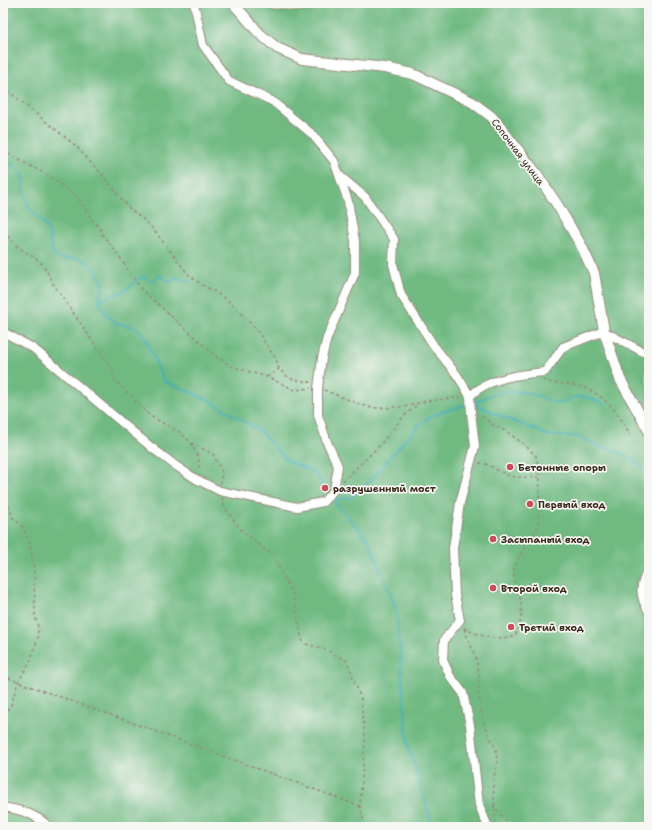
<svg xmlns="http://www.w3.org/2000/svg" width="652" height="830" font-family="'Shantell Sans',sans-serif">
  <rect width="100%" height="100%" fill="#f6f6f2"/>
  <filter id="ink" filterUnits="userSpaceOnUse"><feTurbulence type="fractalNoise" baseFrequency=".025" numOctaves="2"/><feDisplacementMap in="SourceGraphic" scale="8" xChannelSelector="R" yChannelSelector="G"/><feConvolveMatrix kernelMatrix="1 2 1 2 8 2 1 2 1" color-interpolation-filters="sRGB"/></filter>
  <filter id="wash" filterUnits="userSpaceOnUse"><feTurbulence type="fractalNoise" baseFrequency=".012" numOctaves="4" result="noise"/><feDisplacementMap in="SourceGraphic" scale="16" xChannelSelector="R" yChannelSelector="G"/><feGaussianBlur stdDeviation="0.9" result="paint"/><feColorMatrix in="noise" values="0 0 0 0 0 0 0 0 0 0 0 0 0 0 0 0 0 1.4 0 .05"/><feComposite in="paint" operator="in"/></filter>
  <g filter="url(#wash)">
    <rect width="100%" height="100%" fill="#f3e9d6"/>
    <!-- forest -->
    <path fill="#6fba82" stroke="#557250" d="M 3,3 L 268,3 L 274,12 L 316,11 L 322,3 L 649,3 L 649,346 L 647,348 C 647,362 643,378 649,391 L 649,827 L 3,827 Z"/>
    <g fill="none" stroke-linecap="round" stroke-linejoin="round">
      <!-- stream -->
      <path stroke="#3eaeb7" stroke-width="2" d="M 3,163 L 15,165 L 24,177 L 24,192 L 28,206 L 48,229 L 53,255 C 63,261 64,258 74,258 C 91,259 96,271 104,284 L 99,301 L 107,315 L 116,323 L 137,328 L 144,335 L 164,381 L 209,400 L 261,432 L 286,460 L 315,473 L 328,493
        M 99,301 L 124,291 L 141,278 L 144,277 L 153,282 L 161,275 L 168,281 L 172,281 L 176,277 L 184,281 L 192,281
        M 473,403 L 505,418 L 532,428 L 546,435 L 579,437 L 602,447 L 621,453 L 632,458 L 643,468
        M 473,403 C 492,393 514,388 536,395 C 543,397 551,403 559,403 C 565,404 570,398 576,397 C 586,395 597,401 606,405
        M 332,496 L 338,499 L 351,498 L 372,479 L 390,457 L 419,425 L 430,417 L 442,412 L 468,404
        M 331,498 L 368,539 L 396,608 L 408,745 L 433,827"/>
    </g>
  </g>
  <g filter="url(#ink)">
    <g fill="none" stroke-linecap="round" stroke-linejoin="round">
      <!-- minor casing -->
      <g stroke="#978a7a" stroke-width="10">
        <path id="minor" d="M 339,175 L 365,197 L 394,239 L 393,264 L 401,295 L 434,346 L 457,375 L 470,396 L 471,412 L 475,446 L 460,503 L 453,548 L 455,595 L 460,620 L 444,640 L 443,660 L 450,676 L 463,693 L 470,725 L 479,805 L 488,827
          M 3,332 L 33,348 L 151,447 L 176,466 L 196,479 L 220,491 L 297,507 L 323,502 L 334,490 L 338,466 L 327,442 L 318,415 L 318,388 L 322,358 L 327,338 L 355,273 L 355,241 L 348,201 L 334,161 L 312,134 L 272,101 L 229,81 L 203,45 L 194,3
          M 605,332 L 649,355
          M 470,396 C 488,378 521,374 545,372 L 563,347 L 604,331
          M 649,568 C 639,585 639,596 649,612
          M 3,807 C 21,810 36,814 49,827"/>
      </g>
      <!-- major casing -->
      <g stroke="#978a7a" stroke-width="12">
        <path id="major" d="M 233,3 L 259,33 L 277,48 L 302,59 L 385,68 L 413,74 L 472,102 L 492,117 L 537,174 L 558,206 L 582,247 L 594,273 L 604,331 L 620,379 L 649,431"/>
      </g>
      <!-- path -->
      <path stroke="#978a7a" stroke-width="1.5" stroke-dasharray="3 3" stroke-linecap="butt" d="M 3,87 L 75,145 L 104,177 L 130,209 L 144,220 L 154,230 L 188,274 L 202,285 L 222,296 L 234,306 L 256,329 L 276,359 L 279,369 L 289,378 L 301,381 L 312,382
        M 3,151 L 51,177 L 78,198 L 94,222 L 100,228 L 102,234 L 116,252 L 141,289 L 217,357 L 231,366 L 267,377 L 295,390 L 311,388
        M 3,232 C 8,236 12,242 17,246 C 36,260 42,258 52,282 L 111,368 L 115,380 L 150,416 L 181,433 L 191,443 L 213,454 L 222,472 L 221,483
        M 267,377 L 279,369
        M 543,380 C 554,384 565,383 577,386 C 602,391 619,413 630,435
        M 324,390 L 359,404 L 372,408 L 404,407 L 427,401 L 462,397
        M 191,443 L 199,458 L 199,471
        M 479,463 C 491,463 499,473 511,476 C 520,478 530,477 539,477
        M 343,481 L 380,445 L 403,417 L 418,404
        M 3,495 L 5,497 L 13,518 L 21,525 L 27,535 L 30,544 L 34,570 L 35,616 L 38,627 L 38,637 L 30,662 L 18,682 L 11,705 L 3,716
        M 222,498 L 225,508 L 241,530 L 272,555 L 293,594 L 302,640 L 306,644 L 327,650 L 347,661 L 361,699 L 365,739 L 360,806 L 365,827
        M 464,628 C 480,637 496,640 515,636 C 522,624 523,607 519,594 C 516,587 513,581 514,573 C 514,554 534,542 538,524 L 540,477 L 536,456 L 526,446 L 506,431 L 494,426 L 485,418 L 480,416
        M 464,629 L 476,658 L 479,676 L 478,691 L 483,721 L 496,750 L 497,762 L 493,783 L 496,825
        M 3,675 L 18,682 L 89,707 L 360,806
        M 493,805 L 511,827"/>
      <!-- minor -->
      <use href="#minor" stroke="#fff" stroke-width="8"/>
      <!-- major -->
      <use href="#major" stroke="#fff" stroke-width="10"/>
    </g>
  </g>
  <!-- markers -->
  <g fill="#d1495b" stroke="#f6f6f2" stroke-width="1.5">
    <circle cx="510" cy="467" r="4"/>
    <circle cx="325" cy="488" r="4"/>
    <circle cx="530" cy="504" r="4"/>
    <circle cx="493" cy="539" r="4"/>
    <circle cx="493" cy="588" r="4"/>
    <circle cx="511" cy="627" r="4"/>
  </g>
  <g text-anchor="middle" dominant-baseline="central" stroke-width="3.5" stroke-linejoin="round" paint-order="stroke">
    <!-- street labels -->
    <g font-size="10" fill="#3b2a1e" stroke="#f6f6f2">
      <text transform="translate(518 152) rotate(53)">Сопочная улица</text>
    </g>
    <!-- poi labels -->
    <g font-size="10" font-weight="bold" fill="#3b2a1e" stroke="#f6f6f2" text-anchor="start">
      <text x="518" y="467">Бетонные опоры</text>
      <text x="333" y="488">разрушенный мост</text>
      <text x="538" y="504">Первый вход</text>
      <text x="501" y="539">Засыпаный вход</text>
      <text x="501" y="588">Второй вход</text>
      <text x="519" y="627">Третий вход</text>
    </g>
  </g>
  <!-- margin -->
  <rect width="652" height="830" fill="none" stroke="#f6f6f2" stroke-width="16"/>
</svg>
